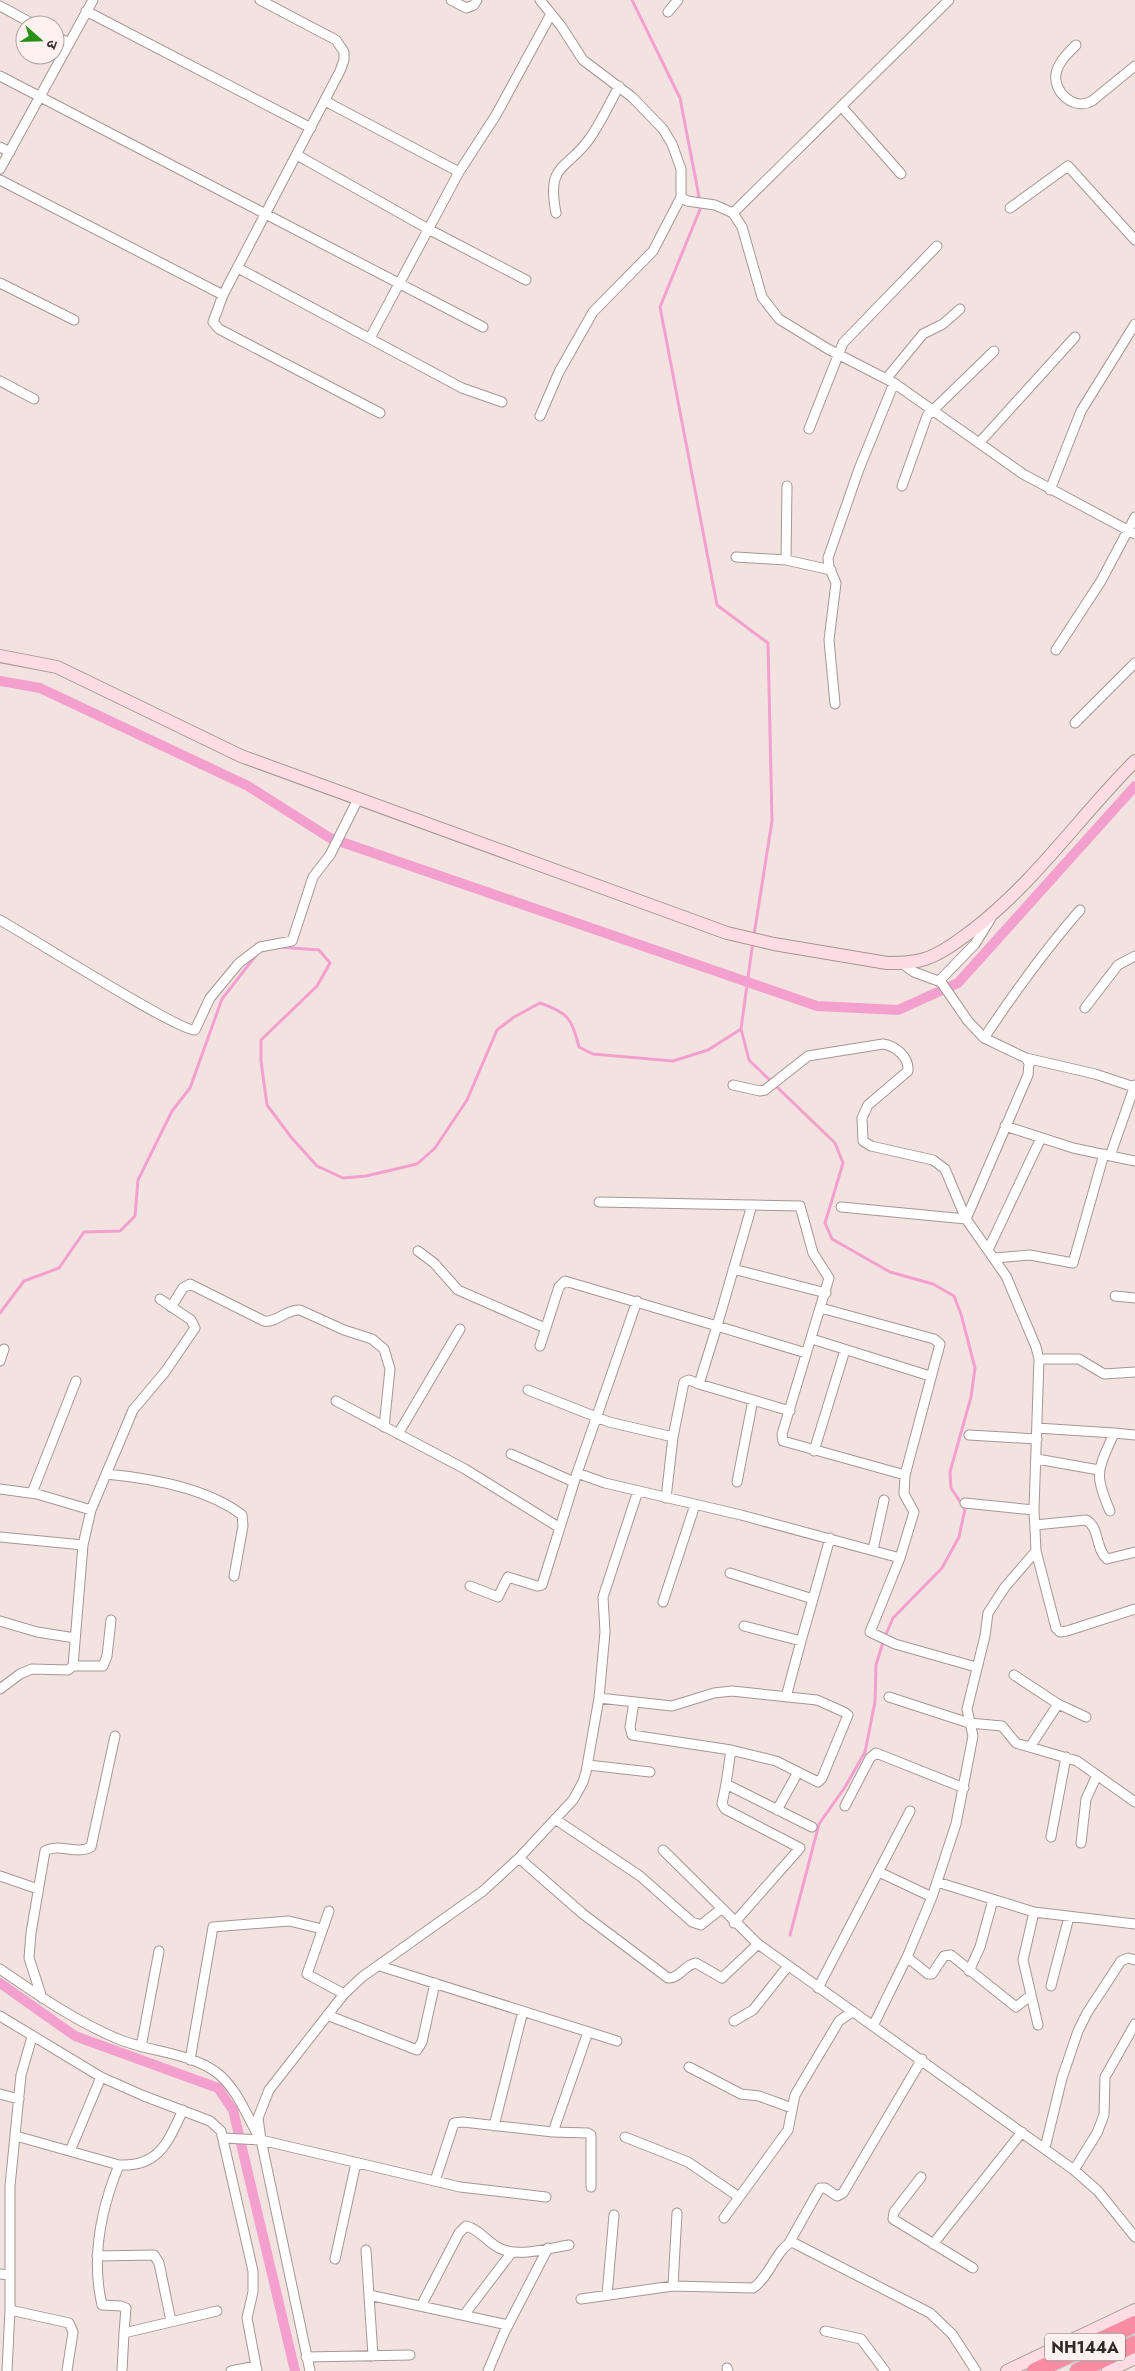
<svg xmlns="http://www.w3.org/2000/svg" width="1135" height="2371" font-family="Jost,'Noto Sans Devanagari',sans-serif">
  <rect width="100%" height="100%" fill="#f3e3e0"/>
  <g fill="none" stroke-linecap="round" stroke-linejoin="round">
    <!-- stream -->
    <path stroke="#f3a0cf" stroke-width="3" d="M 632,0 L 680,98 L 701,207 L 660,307 L 717,605 L 768,643 L 772,821 L 754,935
      M 753,941 L 741,1029 L 749,1060 L 835,1143 L 843,1163 L 825,1223 L 832,1239 L 890,1272 L 933,1284 L 954,1296 L 961,1314 L 975,1368 L 971,1397 L 950,1472 L 951,1488 L 965,1509 L 959,1537 L 942,1568 L 893,1618 L 884,1639 L 876,1665 L 875,1702 L 865,1752 L 845,1787 L 819,1824 L 790,1935
      M 279,947 L 319,950 L 330,963 L 317,986 L 261,1040 L 261,1061 L 267,1105 L 291,1137 L 317,1166 L 343,1178 L 366,1176 L 417,1164 L 435,1148 L 467,1100 L 497,1030 L 514,1017 L 540,1003 C 569,1013 571,1018 579,1047 L 593,1054 L 673,1061 L 708,1050 L 741,1029
      M 0,1313 L 24,1281 L 59,1268 L 84,1232 L 120,1231 L 135,1216 L 138,1180 L 172,1111 L 190,1088 L 222,999 L 257,954"/>
    <!-- canal -->
    <path stroke="#f3a0cf" stroke-width="10" d="M 0,681 L 40,688 L 248,786 L 330,838 L 817,1006 L 898,1010 L 958,983 L 1135,786
      M 0,1983 L 75,2036 L 218,2088 L 233,2110 L 295,2371"/>
    <!-- street casing -->
    <g stroke="#a59794" stroke-width="11">
      <path id="street" d="M 260,0 L 336,40 L 344,52 L 344,60 L 340,71 L 223,295 L 213,322 L 219,329 L 380,413
        M 451,0 L 466,8 L 474,5 L 477,0
        M 540,0 L 561,26 L 583,60 L 632,97 L 663,129 L 672,144 L 681,169 L 681,197 L 687,201 L 715,205 L 733,213 L 742,227 L 762,297 L 779,319 L 828,349 L 894,383 L 1023,474 L 1135,534
        M 0,6 L 35,25
        M 86,11 L 311,128
        M 668,12 L 678,0
        M 55,36 L 69,43
        M 1076,45 C 1068,53 1058,62 1056,74 C 1053,92 1074,111 1092,101 L 1135,66
        M 0,76 L 483,327
        M 325,101 L 459,172
        M 841,106 L 901,174
        M 0,147 L 10,152
        M 297,155 L 430,230 L 526,280
        M 0,169 L 93,0
        M 0,180 L 223,295
        M 1010,208 L 1068,166 L 1135,240
        M 556,213 C 546,162 567,171 590,138 C 601,122 610,103 619,86
        M 733,213 L 949,0
        M 238,268 L 462,388 L 502,402
        M 0,283 L 74,320
        M 370,338 L 459,172 L 496,115 L 551,14
        M 886,379 L 923,334 L 943,324 L 960,309
        M 0,381 L 34,399
        M 540,416 L 559,372 L 593,312 L 653,251 L 681,197
        M 809,429 L 843,343 L 937,246
        M 980,442 L 1075,337
        M 902,486 L 927,416 L 994,351
        M 1050,490 L 1081,411 L 1135,324
        M 736,557 L 786,560 L 831,570
        M 786,560 L 787,486
        M 1056,650 L 1101,581 L 1135,517
        M 835,704 L 829,640 L 836,583 L 829,567 L 828,558 L 859,469 L 894,383
        M 1075,723 L 1135,663
        M 0,920 C 25,934 180,1032 195,1030 L 210,998 L 239,963 L 260,947 L 292,941 L 313,877 L 330,855 L 358,799
        M 939,981 L 975,944 L 991,918
        M 1085,1008 L 1118,965 L 1135,956
        M 984,1038 C 1014,993 1044,951 1080,910
        M 1026,1058 L 1095,1074 L 1134,1087
        M 733,1085 L 760,1091 L 765,1090 L 808,1056 L 883,1044 C 896,1046 909,1057 908,1071 L 868,1105 L 862,1118 L 863,1141 L 871,1146 L 933,1160 L 945,1169 L 966,1219 L 1006,1276 L 1036,1347 L 1039,1359 L 1034,1510 L 1036,1551 L 1056,1628 L 1060,1632 L 1067,1631 L 1135,1609
        M 1005,1126 L 1073,1148 L 1135,1161
        M 1110,1156 L 1135,1085
        M 841,1207 L 966,1219 L 1028,1075 L 1029,1063 L 1026,1058 L 984,1038 L 968,1021 L 941,982 L 914,972 L 903,964
        M 988,1250 L 1041,1138
        M 418,1251 L 434,1263 L 458,1290 L 545,1328
        M 995,1258 L 1030,1255 L 1073,1263 L 1104,1154
        M 733,1269 L 826,1293
        M 1115,1296 L 1135,1298
        M 171,1307 L 183,1288 L 190,1284 L 264,1321 C 277,1323 286,1309 300,1310 L 344,1330 L 372,1339 L 384,1349 L 390,1369 L 384,1427
        M 821,1308 L 934,1339 L 940,1344 L 905,1475
        M 812,1339 L 930,1376
        M 540,1346 L 559,1287 L 565,1281 L 717,1326 L 752,1205
        M 1039,1359 L 1079,1359 L 1104,1374 L 1135,1372
        M 0,1361 L 4,1349
        M 699,1384 L 790,1411
        M 528,1390 L 609,1422 L 673,1437 L 684,1382 L 689,1380 L 699,1384 L 717,1326 L 806,1353
        M 336,1401 L 465,1469 L 560,1528
        M 1037,1428 L 1114,1433 C 1098,1471 1093,1472 1110,1511
        M 1114,1433 L 1135,1435
        M 398,1434 L 460,1329
        M 969,1435 L 1037,1439
        M 814,1451 L 845,1350
        M 511,1454 L 574,1482
        M 1037,1459 L 1099,1470
        M 577,1473 L 605,1483 L 741,1515 L 900,1558 L 914,1512 L 904,1494 L 905,1475 L 783,1441 L 782,1434 L 829,1278 L 813,1253 L 800,1206 L 599,1202
        M 106,1474 C 149,1478 207,1488 242,1515 L 243,1526 L 234,1576
        M 737,1482 L 753,1400
        M 0,1489 L 37,1494 L 91,1510
        M 32,1493 L 76,1381
        M 666,1498 L 673,1437
        M 965,1503 L 1034,1510
        M 1035,1525 L 1086,1520 C 1100,1527 1095,1549 1107,1559 L 1135,1552
        M 0,1537 L 83,1545
        M 873,1550 L 884,1500
        M 1036,1551 L 1005,1587 L 988,1613 L 985,1636 L 967,1709 L 973,1736 L 956,1824 L 932,1897 L 907,1957 L 873,2026 L 1074,2170 L 1098,2191 L 1135,2237
        M 900,1558 L 870,1632 L 895,1644 L 976,1667
        M 730,1573 L 813,1599 L 801,1641 L 744,1626
        M 470,1586 L 498,1597 L 508,1577 L 537,1586 L 542,1585 L 577,1473 L 637,1301
        M 813,1599 L 830,1538
        M 663,1602 L 695,1505
        M 0,1621 L 37,1632 L 75,1638
        M 73,1666 L 103,1666 L 107,1656 L 111,1620
        M 1014,1675 L 1058,1704
        M 0,1689 L 20,1674 L 32,1669 L 68,1670 L 73,1666 L 83,1545 L 91,1510 L 133,1410 L 165,1372 L 195,1328 L 191,1320 L 160,1299
        M 786,1697 L 801,1641
        M 889,1697 L 969,1723 L 1002,1726 L 1016,1743 L 1077,1761 L 1135,1802
        M 599,1698 L 605,1632 L 603,1597 L 638,1491
        M 634,1702 L 630,1727 L 632,1735 L 731,1750
        M 1030,1747 L 1058,1704 L 1086,1717
        M 588,1765 L 650,1772
        M 726,1784 L 722,1804 L 725,1809 L 800,1848 L 734,1923
        M 845,1806 L 870,1758 L 876,1753 L 964,1788
        M 777,1810 L 798,1772
        M 555,1819 L 640,1876 L 692,1922 L 701,1925 L 721,1909
        M 1051,1837 L 1066,1757
        M 1081,1843 L 1086,1799 L 1097,1775
        M 663,1850 L 758,1944
        M 519,1858 L 583,1914 L 668,1978 C 679,1979 684,1965 696,1963 L 722,1978 L 758,1944 L 873,2026
        M 879,1872 L 932,1897
        M 0,1876 L 38,1889
        M 937,1882 L 1034,1912 L 1135,1924
        M 329,1911 L 307,1974 L 344,1994
        M 1034,1912 L 1023,1960 L 1038,2025
        M 907,1957 L 928,1974 L 932,1974 L 944,1956 L 951,1955 L 1016,2007 L 1031,1995
        M 380,1966 L 617,2041
        M 0,1969 C 38,1995 75,2021 118,2039 C 149,2052 188,2052 216,2072 C 236,2087 246,2114 258,2135
        M 969,1971 L 980,1947 L 993,1900
        M 1051,1986 L 1069,1917
        M 818,1988 L 910,1811
        M 42,1998 L 29,1958 L 31,1933 L 45,1851 C 59,1843 77,1855 91,1847 L 115,1736
        M 327,2015 L 417,2050 L 422,2042 L 435,1983
        M 0,2016 L 101,2077 L 144,2096 L 210,2121 L 221,2131 L 253,2271 L 253,2292 L 247,2318 L 257,2371
        M 734,2021 L 753,2010 L 788,1966
        M 141,2047 L 159,1951
        M 190,2060 L 213,1927 L 289,1921 L 322,1929
        M 689,2067 L 741,2094 L 759,2096 L 792,2108
        M 0,2094 L 19,2099
        M 494,2126 L 523,2011
        M 553,2132 L 588,2133 L 591,2135 L 591,2187
        M 16,2136 L 119,2165 C 159,2167 168,2142 183,2110
        M 625,2137 L 688,2162 L 739,2197
        M 224,2138 L 261,2140 L 460,2187 L 546,2197
        M 1045,2148 L 1062,2078 L 1078,2031 L 1087,2013 L 1121,1961 L 1128,1958 L 1135,1960
        M 70,2151 L 101,2077
        M 119,2165 C 101,2209 91,2258 102,2305 L 121,2306 L 126,2308 L 124,2333
        M 1074,2170 L 1097,2133 L 1104,2115 L 1105,2077 L 1135,2024
        M 921,2177 L 894,2212 L 893,2219 L 973,2268
        M 435,2181 L 454,2123 L 463,2122 L 553,2132 L 588,2032
        M 724,2218 L 788,2130 L 795,2095 L 839,2021 L 852,2012
        M 789,2243 L 820,2188 L 825,2188 L 837,2196 L 843,2193 L 922,2059
        M 933,2244 L 1022,2132
        M 366,2250 L 373,2356
        M 97,2256 L 154,2255 L 159,2263 L 171,2321
        M 335,2259 L 356,2163
        M 0,2274 L 10,2275
        M 673,2286 L 677,2213
        M 369,2295 L 508,2325
        M 607,2295 L 614,2215
        M 581,2299 L 673,2286 L 753,2288 C 769,2278 777,2248 792,2242 L 930,2313 L 952,2334 L 976,2371
        M 421,2306 L 459,2233 L 466,2226 C 479,2229 487,2242 499,2248 C 518,2258 549,2248 569,2245
        M 10,2310 L 69,2323 L 73,2332 L 67,2371
        M 464,2315 L 512,2252
        M 825,2331 L 861,2339 L 885,2371
        M 306,2357 L 410,2355
        M 727,2368 L 728,2371
        M 7,2371 L 10,2310 L 10,2186 L 21,2075 L 32,2037
        M 122,2371 L 124,2333 L 217,2311
        M 231,2371 L 256,2366
        M 310,2371 L 261,2140 L 258,2118 L 269,2090 L 344,1994 L 362,1977 L 483,1891 L 519,1858 L 573,1800 L 583,1782 L 586,1772 L 599,1698 L 672,1706 L 714,1693 L 732,1691 L 817,1700 L 844,1712 L 848,1715 L 822,1778 L 818,1782 L 776,1761 L 731,1750 L 726,1784 L 812,1827
        M 488,2371 L 504,2333 L 548,2248"/>
    </g>
    <!-- secondary casing -->
    <g stroke="#a59794" stroke-width="14">
      <path id="secondary" d="M 0,656 L 57,667 L 241,756 L 727,933 L 774,944 L 887,963 C 900,963 913,963 925,959 C 943,953 959,940 974,929 C 1036,881 1080,816 1135,761
        M 1007,2371 L 1135,2310
        M 1108,2371 L 1135,2358"/>
    </g>
    <!-- highway casing -->
    <g stroke="#c9c8c7" stroke-width="18">
      <path id="highway" d="M 1035,2371 L 1135,2324
        M 1078,2371 L 1135,2344"/>
    </g>
    <!-- street -->
    <use href="#street" stroke="#fff" stroke-width="9"/>
    <!-- secondary -->
    <use href="#secondary" stroke="#fddce3" stroke-width="12"/>
    <!-- highway -->
    <use href="#highway" stroke="#f98ca3" stroke-width="16"/>
  </g>
  <g text-anchor="middle" dominant-baseline="central" stroke-width="4.5" stroke-linejoin="round" paint-order="stroke">
    <!-- shield labels -->
    <rect fill="#fef1ef" stroke="#6e6664" stroke-width="1" x="1045" y="2333.5" width="80" height="27" rx="4"/>
    <g font-size="16" font-weight="bold" fill="#302a29">
      <text x="1085" y="2347">NH144A</text>
    </g>
  </g>
  <!-- north arrow -->
  <g transform="translate(40 40) rotate(110)"><circle r="24" fill="#fef1ef" stroke="#aca1a0"/>
  <path d="M0-4L9 19L0 12L-9 19Z" fill="#279117"/>
  <text y="-8" font-size="14" font-weight="bold" text-anchor="middle" fill="#302a29">उ</text>
  </g>
</svg>
